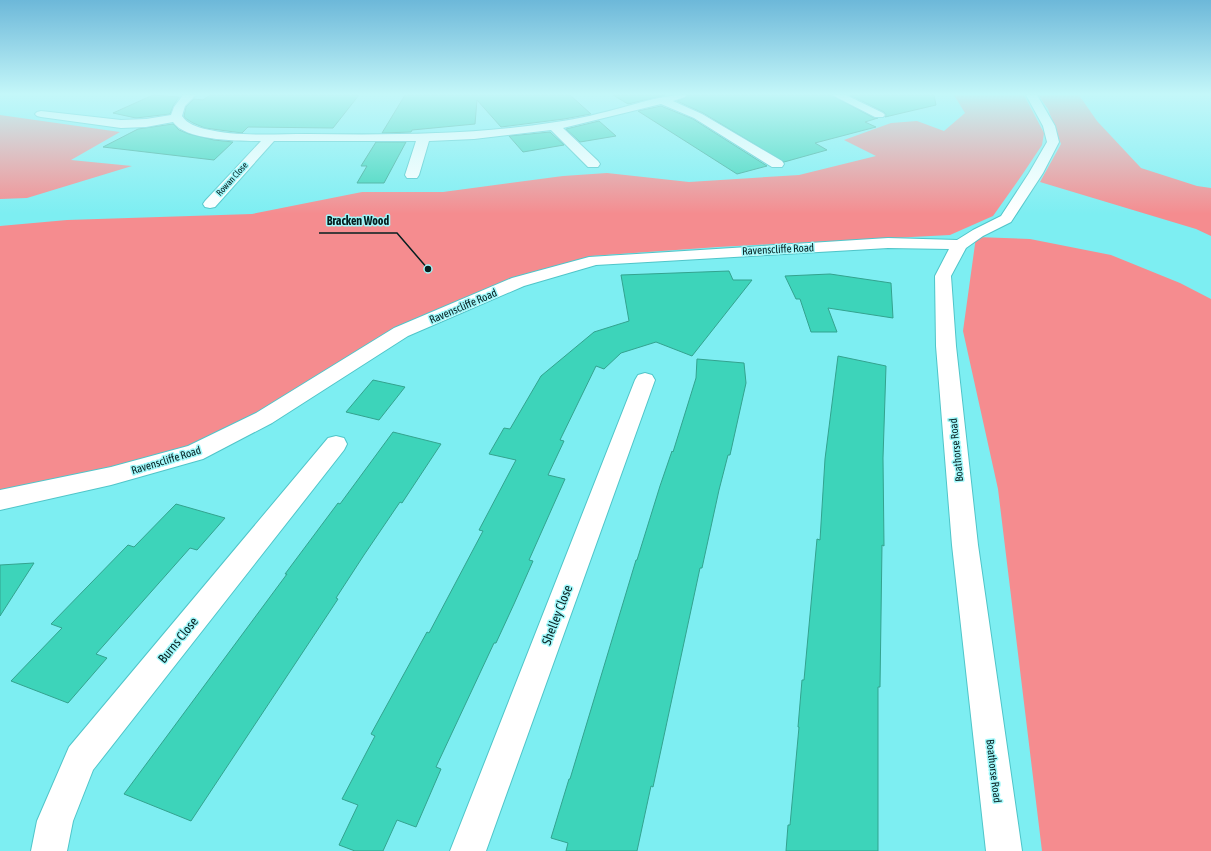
<svg xmlns="http://www.w3.org/2000/svg" width="1211" height="851" font-family="'Asap Condensed',sans-serif">
  <rect width="100%" height="100%" fill="#7deef2"/>
  <!-- green -->
  <path fill="#f58c8f" d="M 954,95 L 1024,95 L 1044,133 L 1042,145 L 1022,175 L 993,216 L 950,235 L 718,247 L 591,256 L 518,282 L 401,332 L 264,418 L 188,448 L 0,500 L 0,226 L 67,220 L 252,214 L 362,192 L 443,192 L 563,176 L 607,173 L 689,182 L 799,175 L 876,156 L 844,140 L 891,123 L 917,121 L 944,131 L 965,113 Z
    M 1038,95 L 1079,95 L 1097,121 L 1141,168 L 1197,186 L 1211,188 L 1211,236 L 1196,229 L 1040,182 L 1061,144 L 1048,109 Z
    M 0,115 L 120,132 L 71,160 L 132,166 L 27,198 L 0,199 Z
    M 976,237 L 1030,239 L 1111,255 L 1180,283 L 1211,299 L 1211,851 L 1042,851 L 998,489 L 963,331 Z"/>
  <!-- building -->
  <path fill="#3dd4ba" stroke="#33a38f" d="M 153,95 L 179,97 L 173,106 L 170,114 L 136,118 L 113,113 Z
    M 210,95 L 359,95 L 333,128 L 248,127 L 242,133 L 205,128 L 193,123 L 185,118 L 184,116 L 186,107 L 194,99 L 203,100 Z
    M 405,95 L 570,95 L 591,114 L 564,119 L 501,127 L 477,100 L 475,124 L 412,130 L 411,132 L 382,133 Z
    M 613,95 L 665,95 L 628,104 Z
    M 687,95 L 831,95 L 874,118 L 878,118 L 865,122 L 876,127 L 815,143 L 827,150 L 784,162 L 703,113 L 677,101 L 685,98 Z
    M 850,95 L 934,95 L 936,105 L 885,117 L 886,115 L 884,112 Z
    M 661,106 L 693,119 L 767,166 L 737,174 L 638,111 Z
    M 599,121 L 616,136 L 580,142 L 566,129 Z
    M 173,124 L 179,130 L 189,134 L 214,140 L 233,142 L 214,160 L 103,147 L 138,129 Z
    M 550,132 L 564,145 L 523,152 L 509,136 Z
    M 376,142 L 406,142 L 384,183 L 357,183 L 367,166 L 361,166 Z
    M 729,271 L 733,280 L 752,280 L 692,356 L 656,342 L 621,353 L 604,369 L 596,366 L 560,440 L 564,441 L 548,475 L 565,479 L 529,560 L 533,561 L 514,604 L 496,643 L 494,643 L 436,767 L 441,769 L 416,827 L 397,820 L 383,851 L 355,851 L 339,845 L 358,805 L 342,799 L 375,736 L 371,734 L 427,632 L 429,633 L 483,531 L 479,530 L 516,460 L 489,454 L 504,428 L 510,429 L 541,376 L 594,332 L 629,321 L 621,275 Z
    M 830,274 L 891,283 L 893,318 L 828,308 L 837,332 L 811,332 L 800,299 L 796,299 L 785,276 Z
    M 838,356 L 886,366 L 883,458 L 884,546 L 882,545 L 880,687 L 878,687 L 878,851 L 786,851 L 788,825 L 790,825 L 799,727 L 798,727 L 802,680 L 804,680 L 817,539 L 820,540 L 825,459 Z
    M 697,359 L 744,363 L 746,383 L 730,455 L 728,455 L 719,490 L 702,568 L 700,568 L 653,787 L 651,786 L 637,851 L 566,851 L 568,843 L 551,838 L 569,779 L 570,779 L 636,560 L 637,560 L 660,486 L 672,451 L 673,452 L 696,378 Z
    M 373,380 L 405,387 L 379,420 L 346,412 Z
    M 393,432 L 441,444 L 402,503 L 400,502 L 364,555 L 336,598 L 338,599 L 191,821 L 124,794 L 287,574 L 285,574 L 338,503 L 340,504 Z
    M 176,504 L 225,518 L 197,550 L 190,548 L 96,654 L 107,658 L 68,703 L 11,681 L 62,628 L 51,624 L 128,545 L 134,547 Z
    M 34,563 L 0,616 L 0,565 Z"/>
  <g fill="none" stroke-linecap="round" stroke-linejoin="round">
    <!-- street casing -->
    <g stroke="#50c5c9" stroke-width="2">
      <path id="street" d="M 183,95 L 196,95 L 185,106 L 182,116 C 187,124 197,127 205,129 C 238,137 274,134 308,134 C 391,135 474,135 556,122 C 579,119 602,113 624,107 C 647,101 663,95 686,95 L 685,97 L 673,101 L 702,114 L 782,161 L 784,164 L 782,167 L 772,167 L 694,118 L 661,104 L 563,128 L 598,161 L 600,164 L 598,167 L 588,167 L 551,130 L 474,139 L 429,141 L 419,175 L 417,178 L 407,178 L 405,175 L 416,141 L 274,141 L 215,207 L 210,208 L 205,207 L 203,204 L 205,201 L 261,141 C 240,141 186,141 173,122 L 146,127 L 121,128 L 41,117 L 37,116 L 35,114 L 37,112 L 41,111 L 121,120 L 146,119 L 171,115 L 174,107 Z
        M 832,95 L 846,95 L 883,113 L 885,115 L 883,117 L 875,117 Z
        M 645,373 L 652,375 L 655,380 L 486,851 L 450,851 L 635,380 L 638,375 Z
        M 336,436 L 344,438 L 347,444 L 344,450 L 93,770 L 73,821 L 67,851 L 31,851 L 37,821 L 69,747 L 328,438 Z"/>
    </g>
    <!-- secondary casing -->
    <g stroke="#50c5c9" stroke-width="2">
      <path id="secondary" d="M 1026,95 L 1037,95 L 1055,126 L 1059,142 L 1043,173 L 1011,222 L 983,236 L 966,248 L 951,276 L 956,346 L 978,545 L 1022,851 L 986,851 L 952,545 L 936,346 L 935,276 L 949,249 L 888,248 L 596,265 L 524,286 L 408,336 L 272,423 L 203,459 L 111,485 L 0,510 L 0,490 L 111,467 L 188,446 L 256,413 L 394,328 L 512,278 L 589,257 L 888,238 L 957,240 L 973,230 L 1001,216 L 1029,173 L 1047,142 L 1043,126 Z"/>
    </g>
    <!-- street -->
    <use href="#street" fill="#fff" fill-rule="evenodd"/>
    <!-- secondary -->
    <use href="#secondary" fill="#fff" fill-rule="evenodd"/>
  </g>
  <!-- sky -->
  <linearGradient id="sky" x2="0" y2="1"><stop stop-color="#6db8d9"/><stop offset="0.44" stop-color="#c4f7f9"/><stop offset="1" stop-color="#c4f7f9" stop-opacity="0"/></linearGradient>
  <rect width="1211" height="214" fill="url(#sky)"/>
  <g text-anchor="middle" dominant-baseline="central" stroke-width="3" stroke-linejoin="round" paint-order="stroke">
    <!-- far-street labels -->
    <g font-size="9" fill="#061f20" stroke="#a1f8fa">
      <text transform="translate(232 179) rotate(-48)">Rowan Close</text>
    </g>
    <!-- street labels -->
    <g font-size="11" fill="#061f20" stroke="#a1f8fa">
      <text transform="translate(778 249) rotate(-3)">Ravenscliffe Road</text>
      <text transform="translate(463 306) rotate(-23)">Ravenscliffe Road</text>
      <text transform="translate(956 450) rotate(-96)">Boathorse Road</text>
      <text transform="translate(166 460) rotate(-17)">Ravenscliffe Road</text>
      <text transform="translate(994 771) rotate(83)">Boathorse Road</text>
    </g>
    <!-- near-street labels -->
    <g font-size="13" fill="#061f20" stroke="#a1f8fa">
      <text transform="translate(557 615) rotate(-69)">Shelley Close</text>
      <text transform="translate(178 640) rotate(-51)">Burns Close</text>
    </g>
  </g>
  <!-- callouts -->
  <path fill="none" stroke="#061f20" stroke-width="1.5" d="M428 269L397 233H319"/>
  <circle fill="#061f20" stroke="#a1f8fa" stroke-width="1.5" cx="428" cy="269" r="4"/>
  <g font-size="12" text-anchor="middle" font-weight="bold" fill="#061f20" stroke="#a1f8fa" stroke-width="3" stroke-linejoin="round" paint-order="stroke">
    <text x="358" y="225">Bracken Wood</text>
  </g>
</svg>
